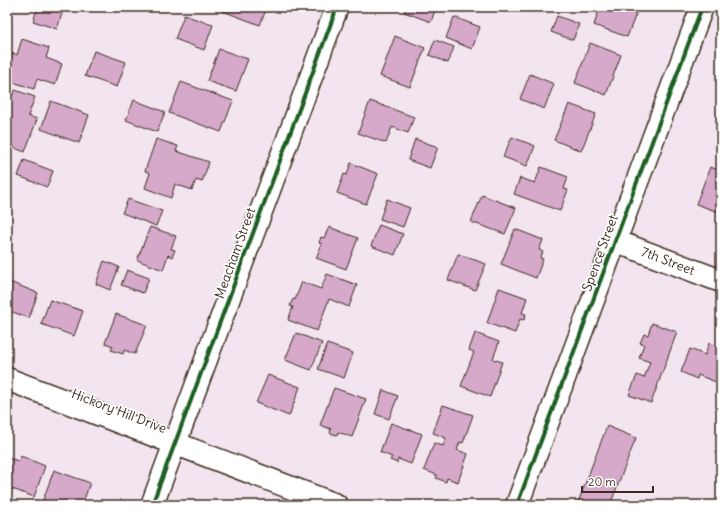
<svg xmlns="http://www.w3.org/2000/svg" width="728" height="512" font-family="Delius,sans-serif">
  <rect width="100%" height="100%" fill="#f3e5ef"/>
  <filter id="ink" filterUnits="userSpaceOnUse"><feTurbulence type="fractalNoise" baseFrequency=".025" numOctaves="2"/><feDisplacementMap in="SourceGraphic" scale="8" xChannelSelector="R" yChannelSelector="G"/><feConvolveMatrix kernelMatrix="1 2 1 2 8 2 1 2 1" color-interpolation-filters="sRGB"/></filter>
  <g filter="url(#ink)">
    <!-- building -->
    <path fill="#d6a9cb" stroke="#3b2a1e" d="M 38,7 L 64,7 L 57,29 L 33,21 Z
      M 96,7 L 113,7 L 111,12 Z
      M 212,7 L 267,7 L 260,25 Z
      M 406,7 L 436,7 L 431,22 L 404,12 Z
      M 600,7 L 634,7 L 632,12 L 636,14 L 627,37 L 594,25 Z
      M 184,15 L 213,25 L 204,50 L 175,39 Z
      M 557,16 L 579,24 L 573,40 L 551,32 Z
      M 454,17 L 480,27 L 472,49 L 446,38 Z
      M 395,36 L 425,48 L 410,87 L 380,76 Z
      M 22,39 L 49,48 L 46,58 L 62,64 L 55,85 L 37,79 L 34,89 L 7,80 L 7,70 L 13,53 L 17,55 Z
      M 435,40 L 454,47 L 448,63 L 429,55 Z
      M 590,43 L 621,55 L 606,95 L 575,83 Z
      M 219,49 L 248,59 L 236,91 L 207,81 Z
      M 94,51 L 126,62 L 117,87 L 85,76 Z
      M 530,74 L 554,84 L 544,109 L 520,99 Z
      M 181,82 L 233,101 L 221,132 L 169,113 Z
      M 15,90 L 35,97 L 28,116 L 37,119 L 25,152 L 7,145 L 7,108 Z
      M 134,100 L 165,112 L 157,132 L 126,120 Z
      M 51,101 L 89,115 L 79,143 L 41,129 Z
      M 370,101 L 414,117 L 408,133 L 392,127 L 386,143 L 358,133 Z
      M 569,104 L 596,114 L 581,151 L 554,140 Z
      M 512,137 L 535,146 L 527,166 L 503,157 Z
      M 156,139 L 178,146 L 176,151 L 209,162 L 202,182 L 196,180 L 192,190 L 175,184 L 171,198 L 145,188 L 150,173 L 145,171 Z
      M 415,139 L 438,147 L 430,168 L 408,160 Z
      M 24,160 L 53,171 L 47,187 L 18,176 Z
      M 351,163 L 378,174 L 366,204 L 337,193 L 344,174 L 347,175 Z
      M 541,167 L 568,177 L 564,189 L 568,190 L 560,211 L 514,194 L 520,178 L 535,183 Z
      M 710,167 L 721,171 L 721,213 L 696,204 Z
      M 482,195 L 516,208 L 505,234 L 471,222 Z
      M 128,199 L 162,211 L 156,226 L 122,213 Z
      M 387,199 L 410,208 L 403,227 L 380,219 Z
      M 379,225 L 403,234 L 395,255 L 371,246 Z
      M 150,227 L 176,236 L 171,249 L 175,250 L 172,257 L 168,255 L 163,270 L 137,260 Z
      M 329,227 L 358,238 L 346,269 L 316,258 L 322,244 L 319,243 L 321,237 L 324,238 Z
      M 515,229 L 543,240 L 539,250 L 543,252 L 540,258 L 543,259 L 536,278 L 501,264 Z
      M 7,246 L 11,247 L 7,257 Z
      M 458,254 L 486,264 L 475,290 L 448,280 Z
      M 104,261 L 119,267 L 110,290 L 96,284 Z
      M 127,270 L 149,278 L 143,293 L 121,285 Z
      M 327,274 L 357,285 L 349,307 L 329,299 L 317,331 L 288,320 L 293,307 L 290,306 L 293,299 L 295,300 L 302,282 L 321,289 Z
      M 7,281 L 38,293 L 29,318 L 7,310 Z
      M 499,288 L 527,298 L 522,313 L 526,314 L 524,320 L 520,319 L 515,333 L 487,323 Z
      M 50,300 L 83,311 L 74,336 L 41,324 Z
      M 116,314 L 147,325 L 135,354 L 124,350 L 123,354 L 111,350 L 113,346 L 105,343 Z
      M 652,323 L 677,332 L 651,403 L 629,395 L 637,375 L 644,378 L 650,362 L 639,358 L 644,344 L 640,343 L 644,334 L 648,335 Z
      M 296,333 L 322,343 L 311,370 L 285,360 Z
      M 475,333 L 499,342 L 493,359 L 502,362 L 490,397 L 461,386 L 474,352 L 469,350 Z
      M 709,343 L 721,348 L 721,384 L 698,375 L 697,379 L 681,372 L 690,349 L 705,355 Z
      M 327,344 L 353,353 L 344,378 L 318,369 Z
      M 268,375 L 300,387 L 289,416 L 256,403 Z
      M 334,388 L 366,399 L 352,437 L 338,432 L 337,435 L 330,433 L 331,429 L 320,425 Z
      M 383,390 L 398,396 L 389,419 L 375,414 Z
      M 443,405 L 473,415 L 463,443 L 460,442 L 457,450 L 468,454 L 458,482 L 447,478 L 446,482 L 436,478 L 437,475 L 424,470 L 434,443 L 443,446 L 446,438 L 433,433 Z
      M 391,423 L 422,434 L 411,464 L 398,459 L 397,463 L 390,460 L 392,457 L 380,452 Z
      M 607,426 L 636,438 L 610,505 L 577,505 Z
      M 21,456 L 45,466 L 34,497 L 7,487 L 7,461 L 8,458 L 19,461 Z
      M 54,470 L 90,483 L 82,505 L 56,505 L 43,500 Z"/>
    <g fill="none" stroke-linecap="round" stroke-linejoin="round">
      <!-- minor casing -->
      <g stroke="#3b2a1e" stroke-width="25">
        <path id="minor" d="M 615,241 L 721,281
          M 7,379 L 336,505
          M 152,505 L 337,7
          M 517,505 L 702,7"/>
      </g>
      <!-- minor -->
      <use href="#minor" stroke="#fff" stroke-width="22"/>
      <!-- cycleway casing -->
      <g stroke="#fff" stroke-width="6">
        <path id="cycleway" d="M 152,505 L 337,7
          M 517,505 L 702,7"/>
      </g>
      <!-- cycleway -->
      <use href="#cycleway" stroke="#1b5e20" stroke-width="4"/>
    </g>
  </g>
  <g text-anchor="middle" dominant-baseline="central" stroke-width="3.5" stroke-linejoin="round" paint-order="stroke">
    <!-- street labels -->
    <g font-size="13" fill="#3b2a1e" stroke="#fff">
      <text transform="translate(235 253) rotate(-70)">Meacham Street</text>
      <text transform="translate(600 253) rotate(-70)">Spence Street</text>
      <text transform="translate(668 261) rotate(21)">7th Street</text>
      <text transform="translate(119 411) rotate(21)">Hickory Hill Drive</text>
    </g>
  </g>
  <!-- margin -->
  <rect width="728" height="512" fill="none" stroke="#fff" stroke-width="24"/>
  <rect x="12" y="12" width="704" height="488" fill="none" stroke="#3b2a1e" stroke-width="1.5" filter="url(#ink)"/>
  <!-- scale -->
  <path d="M582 486v6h71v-6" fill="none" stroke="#3b2a1e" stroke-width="2"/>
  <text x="588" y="486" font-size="12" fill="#3b2a1e" stroke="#ffffff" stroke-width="3" paint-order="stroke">20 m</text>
</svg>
